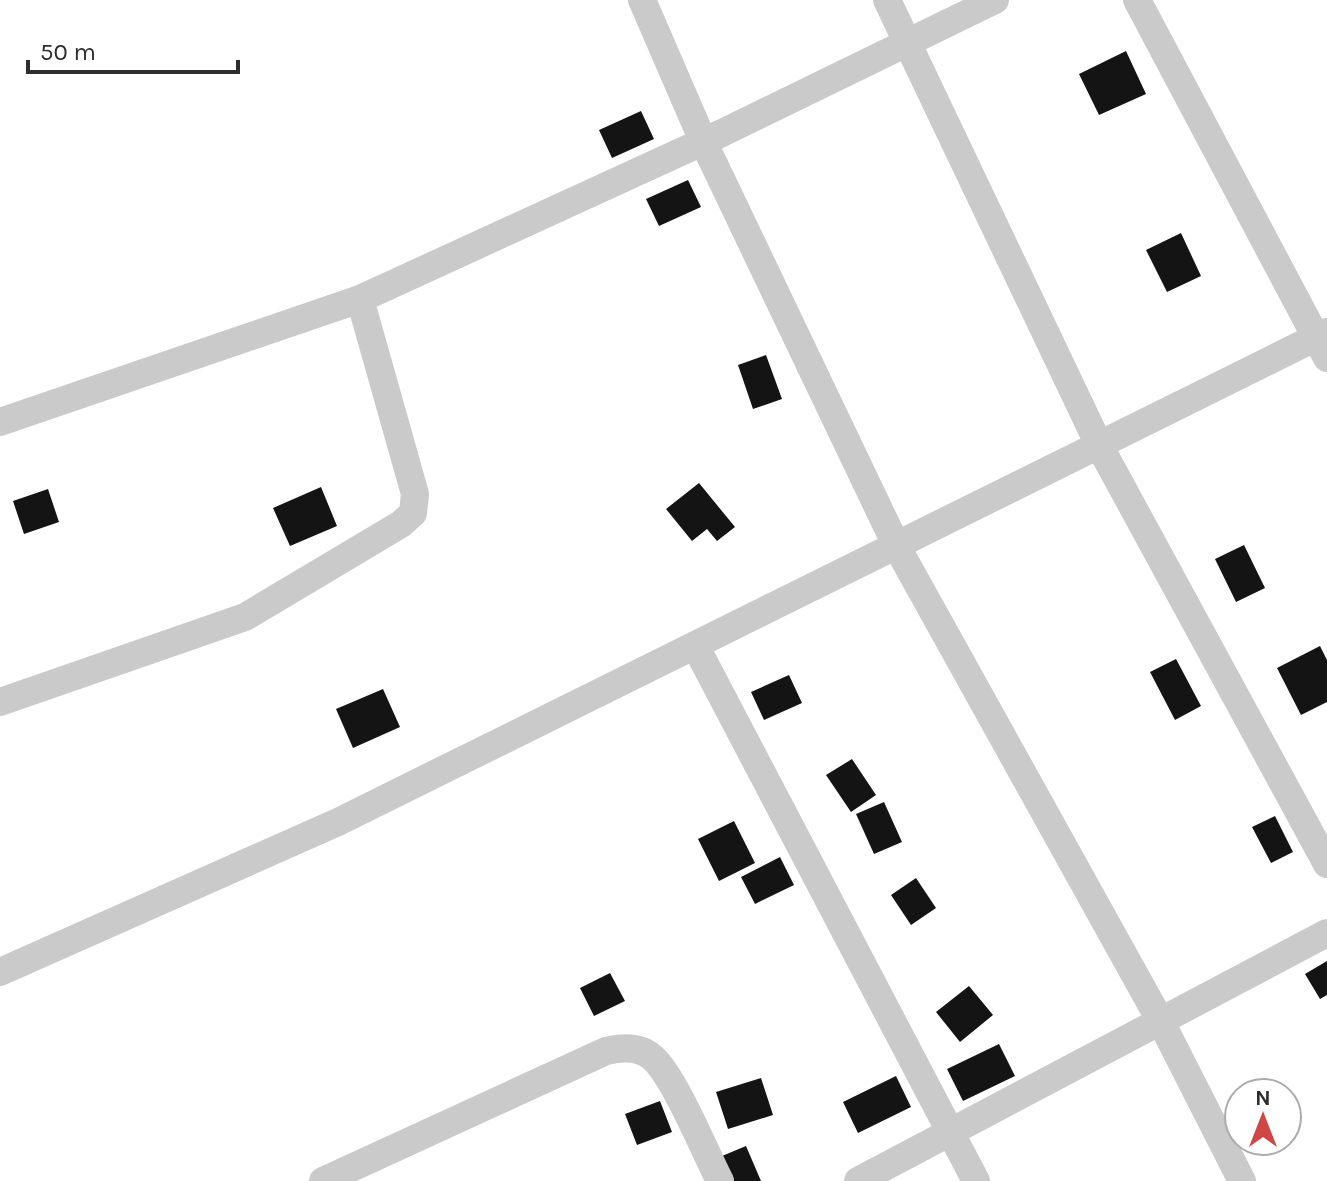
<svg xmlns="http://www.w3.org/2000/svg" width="1327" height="1181" font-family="Karla,sans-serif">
  <rect width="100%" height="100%" fill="#fff"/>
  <!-- building -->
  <path fill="#141414" d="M 1126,51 L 1146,94 L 1099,115 L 1079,74 Z
    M 641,111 L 654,139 L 612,158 L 599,130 Z
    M 688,180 L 701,207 L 659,226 L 646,199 Z
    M 1181,233 L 1201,276 L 1167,292 L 1146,250 Z
    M 766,355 L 782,399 L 753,409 L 738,365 Z
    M 699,483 L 735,527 L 717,541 L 707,529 L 692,541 L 666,509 Z
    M 321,487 L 337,526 L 290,546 L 273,508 Z
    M 48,489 L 59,522 L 24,534 L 13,501 Z
    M 1244,545 L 1265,588 L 1236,602 L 1215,559 Z
    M 1320,646 L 1327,660 L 1327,702 L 1301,715 L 1277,668 Z
    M 1176,659 L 1201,706 L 1175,720 L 1150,672 Z
    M 789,675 L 802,703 L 764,720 L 751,692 Z
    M 383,689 L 400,727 L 353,748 L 336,709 Z
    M 852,759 L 876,795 L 851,812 L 826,775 Z
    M 884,802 L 902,842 L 874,854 L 856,814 Z
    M 1275,816 L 1293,852 L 1271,863 L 1252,827 Z
    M 734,821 L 755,863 L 719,881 L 698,839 Z
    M 780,857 L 794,885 L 755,904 L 741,877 Z
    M 916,878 L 936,908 L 911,925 L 891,895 Z
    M 1327,961 L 1327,995 L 1320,999 L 1305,974 Z
    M 610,973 L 625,1001 L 594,1016 L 580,988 Z
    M 969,986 L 993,1015 L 960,1042 L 936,1012 Z
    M 999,1044 L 1015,1076 L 963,1101 L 947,1069 Z
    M 896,1076 L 911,1107 L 858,1133 L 843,1102 Z
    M 761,1078 L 773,1115 L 728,1129 L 716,1092 Z
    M 660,1101 L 672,1132 L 637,1145 L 625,1114 Z
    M 746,1146 L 761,1181 L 732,1181 L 722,1156 Z"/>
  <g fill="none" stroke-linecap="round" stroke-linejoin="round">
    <!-- minor -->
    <path stroke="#cacaca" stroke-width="28" d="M 642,0 L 703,141 L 896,545 L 1161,1022 L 1242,1181
      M 887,0 L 1099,445 L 1327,864
      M 1137,0 L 1327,358
      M 0,422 L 360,299 L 722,133 L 995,0
      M 695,645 L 976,1181
      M 0,702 L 245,617 L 401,524 L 413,513 L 415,494 L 360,299
      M 0,972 L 338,822 L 1327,332
      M 323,1181 L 606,1051 C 623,1047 640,1046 653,1058 C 675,1078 705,1152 720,1181
      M 858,1181 L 1327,933"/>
  </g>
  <!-- north arrow -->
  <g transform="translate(1263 1117)"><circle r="38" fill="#ffffff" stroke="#ababab" stroke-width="2"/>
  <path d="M0-6L14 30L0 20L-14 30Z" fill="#ce4746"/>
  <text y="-12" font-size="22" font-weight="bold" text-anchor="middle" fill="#2d2d2d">N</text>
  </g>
  <!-- scale -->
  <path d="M28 60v12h210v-12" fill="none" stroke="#2d2d2d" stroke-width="4"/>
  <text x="40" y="60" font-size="24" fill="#2d2d2d" stroke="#ffffff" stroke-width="6" paint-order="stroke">50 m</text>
</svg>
